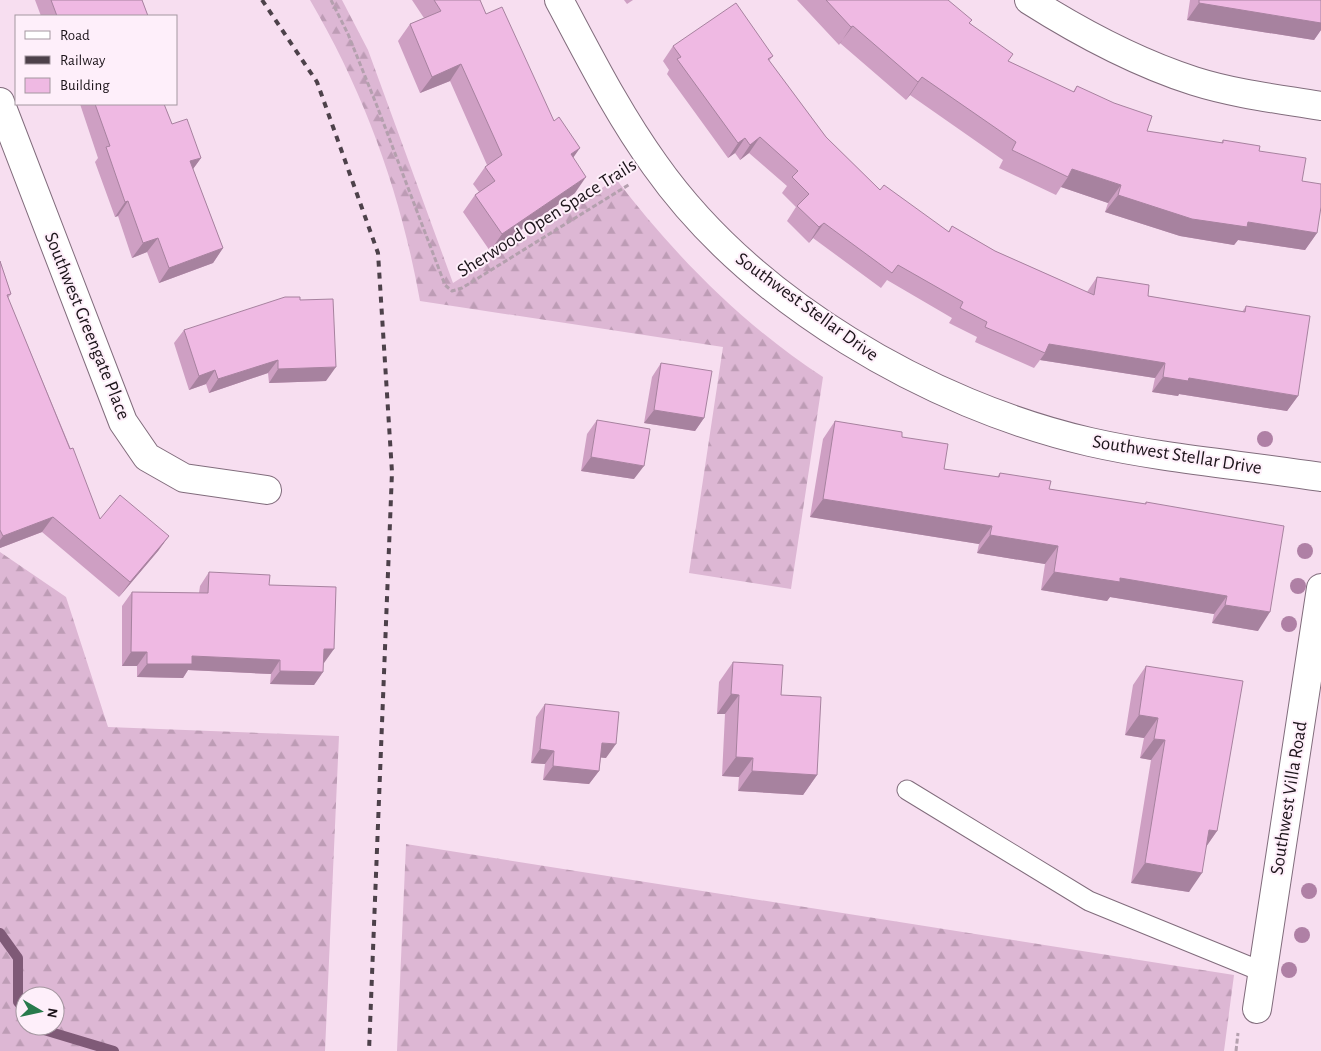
<svg xmlns="http://www.w3.org/2000/svg" width="1321" height="1051" font-family="'Alegreya Sans',sans-serif">
  <defs>
    <pattern id="forest-firs" width="22" height="20" patternUnits="userSpaceOnUse" patternTransform="scale(1.25)"><rect width="22" height="20" fill="#ddb7d4"/><path d="M5 1l3.5 6h-7zM16 11l3.5 6h-7z" fill="#bd9cb5"/></pattern>
  </defs>
  <rect width="100%" height="100%" fill="#f7def0"/>
  <!-- forest -->
  <path fill="url(#forest-firs)" fill-rule="evenodd" d="M 310,0 L 342,0 L 368,50 L 453,283 L 616,179 C 674,255 743,325 823,377 L 791,589 L 689,573 L 723,347 L 420,301 C 401,194 365,94 310,0 Z
    M 0,552 L 66,597 L 108,727 L 339,736 L 325,1051 L 0,1051 ZM 25,996 L 55,996 L 55,1026 L 25,1026 Z
    M 406,844 L 1234,975 L 1224,1051 L 397,1051 Z"/>
  <g fill="none" stroke-linecap="round" stroke-linejoin="round">
    <!-- stream -->
    <path stroke="#7f5a77" stroke-width="10" d="M 0,933 L 18,958 L 18,1002 L 25,1010
      M 40,1026 L 44,1030 L 114,1051"/>
    <!-- lane casing -->
    <g stroke="#816c7c" stroke-width="21">
      <path id="lane" d="M 907,790 L 1089,901 L 1263,972"/>
    </g>
    <!-- street casing -->
    <g stroke="#816c7c" stroke-width="30">
      <path id="street" d="M 559,0 C 589,56 618,114 655,165 C 751,301 929,405 1090,442 C 1165,459 1244,465 1321,477
        M 1029,0 C 1081,33 1135,62 1194,81 C 1235,94 1279,99 1321,106
        M 0,102 L 123,422 L 147,457 L 184,478 L 267,490
        M 1257,1009 L 1321,588"/>
    </g>
    <!-- path -->
    <path stroke="#b4a0ae" stroke-width="3" stroke-dasharray="5 2.5" stroke-linecap="butt" d="M 331,0 L 348,34 L 377,106 L 445,285 L 452,291 L 462,288 L 630,184
      M 1236,1051 L 1238,1033"/>
    <!-- lane -->
    <use href="#lane" stroke="#fff" stroke-width="19"/>
    <!-- street -->
    <use href="#street" stroke="#fff" stroke-width="28"/>
    <!-- rail -->
    <path stroke="#4d414a" stroke-width="4" stroke-dasharray="6 6" stroke-linecap="butt" d="M 262,0 L 317,82 L 378,253 L 392,472 L 369,1051"/>
  </g>
  <!-- trees -->
  <g fill="#af80a5">
    <circle cx="1265" cy="439" r="8"/>
    <circle cx="1305" cy="551" r="8"/>
    <circle cx="1298" cy="586" r="8"/>
    <circle cx="1289" cy="624" r="8"/>
    <circle cx="1309" cy="891" r="8"/>
    <circle cx="1302" cy="935" r="8"/>
    <circle cx="1289" cy="970" r="8"/>
  </g>
  <!-- wall -->
  <path fill="#ce9fc3" d="M 35,0 L 142,0 L 148,16 L 41,16 Z
    M 412,0 L 480,0 L 486,14 L 554,121 L 573,158 L 575,193 L 490,251 L 463,212 L 475,195 L 479,192 L 473,184 L 485,167 L 487,165 L 450,81 L 420,93 L 398,41 L 410,24 L 424,18 Z
    M 624,0 L 633,0 L 627,4 Z
    M 797,0 L 948,0 L 970,23 L 1008,61 L 1073,92 L 1077,86 L 1147,131 L 1221,143 L 1223,140 L 1259,151 L 1302,181 L 1317,233 L 1305,250 L 1238,240 L 1234,245 L 1180,236 L 1105,212 L 1108,203 L 1061,187 L 1056,195 L 999,168 L 1003,160 L 910,95 L 906,100 L 840,43 L 839,45 Z
    M 1190,0 L 1321,0 L 1321,30 L 1314,40 L 1187,20 Z
    M 673,46 L 773,56 L 769,61 L 826,137 L 880,190 L 948,232 L 952,226 L 995,251 L 1087,292 L 1097,277 L 1148,296 L 1242,312 L 1246,306 L 1298,396 L 1287,411 L 1179,394 L 1178,396 L 1152,392 L 1155,378 L 1040,360 L 1034,368 L 975,342 L 977,337 L 949,323 L 952,318 L 887,280 L 881,288 L 813,238 L 809,243 L 787,221 L 796,207 L 782,193 L 787,186 L 749,153 L 740,160 L 735,153 L 728,158 L 667,74 L 669,70 L 663,61 Z
    M 80,104 L 164,104 L 172,124 L 201,158 L 193,169 L 223,248 L 213,263 L 159,283 L 147,252 L 132,258 L 118,216 L 115,217 L 95,162 L 98,158 Z
    M 0,261 L 11,294 L 8,298 L 100,519 L 169,536 L 158,551 L 119,597 L 42,532 L 0,548 Z
    M 300,300 L 326,381 L 269,383 L 268,373 L 209,393 L 206,384 L 189,390 L 174,343 L 184,330 Z
    M 661,363 L 704,418 L 695,431 L 644,423 L 652,377 Z
    M 597,420 L 634,479 L 581,471 L 587,434 Z
    M 835,421 L 902,437 L 944,469 L 997,477 L 1000,473 L 1049,489 L 1145,504 L 1146,502 L 1258,631 L 1212,623 L 1214,614 L 1110,597 L 1107,601 L 1041,590 L 1045,564 L 977,553 L 979,544 L 810,517 L 823,439 Z
    M 209,572 L 269,585 L 324,663 L 323,663 L 323,672 L 314,685 L 270,684 L 271,674 L 188,670 L 183,678 L 137,677 L 137,666 L 122,666 L 122,606 L 132,592 L 199,593 L 200,586 Z
    M 733,662 L 781,695 L 817,775 L 803,795 L 738,791 L 739,777 L 722,776 L 725,714 L 717,714 L 719,682 Z
    M 1146,666 L 1217,831 L 1206,847 L 1189,892 L 1131,883 L 1151,760 L 1140,758 L 1144,738 L 1125,735 L 1133,685 Z
    M 545,704 L 606,758 L 601,757 L 599,771 L 589,784 L 543,780 L 545,764 L 531,763 L 536,717 Z"/>
  <!-- shaded-wall -->
  <path fill="#a7829f" d="M 1199,3 L 1321,16 L 1321,30 L 1314,40 L 1187,20 Z
    M 853,26 L 840,43 L 839,45 L 851,27 Z
    M 461,64 L 450,81 L 420,93 L 432,77 Z
    M 922,77 L 910,95 L 906,100 L 918,82 Z
    M 760,137 L 749,153 L 740,160 L 750,145 Z
    M 745,138 L 735,153 L 728,158 L 738,143 Z
    M 580,148 L 568,165 L 571,154 Z
    M 201,158 L 190,173 L 190,161 Z
    M 1072,169 L 1121,185 L 1108,203 L 1061,187 L 1068,177 Z
    M 586,177 L 575,193 L 490,251 L 502,234 Z
    M 1118,195 L 1248,222 L 1317,233 L 1305,250 L 1238,240 L 1234,245 L 1180,236 L 1105,212 Z
    M 128,201 L 118,216 L 115,217 L 125,202 Z
    M 824,223 L 813,238 L 809,243 L 819,227 Z
    M 158,238 L 147,252 L 132,258 L 143,243 Z
    M 223,248 L 213,263 L 159,283 L 169,268 Z
    M 1049,344 L 1165,363 L 1155,378 L 1040,360 L 1045,353 Z
    M 278,360 L 268,373 L 209,393 L 218,379 Z
    M 336,367 L 326,381 L 269,383 L 278,369 Z
    M 215,370 L 206,384 L 189,390 L 199,376 Z
    M 1163,377 L 1189,378 L 1298,396 L 1287,411 L 1179,394 L 1178,396 L 1152,392 Z
    M 654,410 L 704,418 L 695,431 L 644,423 Z
    M 591,457 L 644,466 L 634,479 L 581,471 Z
    M 823,499 L 992,526 L 979,544 L 810,517 Z
    M 53,517 L 42,532 L 0,548 L 0,540 L 3,536 Z
    M 990,535 L 1058,546 L 1045,564 L 977,553 Z
    M 169,536 L 158,551 L 119,597 L 130,582 Z
    M 1054,572 L 1120,578 L 1227,596 L 1214,614 L 1110,597 L 1107,601 L 1041,590 Z
    M 1225,605 L 1270,612 L 1258,631 L 1212,623 Z
    M 324,649 L 334,649 L 324,663 L 314,663 Z
    M 131,652 L 147,652 L 137,666 L 122,666 Z
    M 192,656 L 280,660 L 271,674 L 188,670 L 183,678 L 137,677 L 147,664 Z
    M 280,671 L 323,672 L 314,685 L 270,684 Z
    M 731,694 L 739,695 L 725,714 L 717,714 Z
    M 1139,715 L 1158,718 L 1144,738 L 1125,735 Z
    M 1154,739 L 1165,740 L 1151,760 L 1140,758 Z
    M 602,743 L 616,744 L 606,758 L 593,757 Z
    M 540,749 L 554,751 L 545,764 L 531,763 Z
    M 736,757 L 753,758 L 739,777 L 722,776 Z
    M 553,766 L 599,771 L 589,784 L 543,780 Z
    M 752,771 L 817,775 L 803,795 L 738,791 Z
    M 1209,830 L 1217,831 L 1203,851 Z
    M 1145,863 L 1202,873 L 1189,892 L 1131,883 Z"/>
  <!-- building -->
  <path fill="#efb9e3" stroke="#a7829f" d="M 51,0 L 142,0 L 148,16 L 57,16 Z
    M 434,0 L 480,0 L 486,14 L 502,7 L 554,121 L 559,117 L 580,148 L 571,154 L 586,177 L 502,234 L 475,195 L 495,181 L 485,167 L 502,155 L 461,64 L 432,77 L 410,24 L 441,11 Z
    M 826,0 L 948,0 L 972,20 L 969,23 L 1013,54 L 1008,61 L 1074,92 L 1077,86 L 1114,103 L 1152,116 L 1147,131 L 1223,143 L 1223,140 L 1260,146 L 1259,151 L 1306,158 L 1302,181 L 1321,184 L 1321,207 L 1317,233 L 1248,222 L 1247,227 L 1192,219 L 1118,195 L 1121,185 L 1072,169 L 1068,177 L 1012,150 L 1016,142 L 922,77 L 918,82 L 853,26 L 851,27 Z
    M 1199,0 L 1321,0 L 1321,23 L 1199,3 Z
    M 736,3 L 773,56 L 768,59 L 826,137 L 880,190 L 884,185 L 949,232 L 952,226 L 995,251 L 1094,295 L 1097,277 L 1149,285 L 1148,296 L 1245,312 L 1246,306 L 1310,316 L 1298,396 L 1189,378 L 1188,381 L 1163,377 L 1165,363 L 1049,344 L 1045,353 L 985,327 L 987,322 L 960,308 L 963,302 L 898,265 L 892,273 L 824,223 L 819,227 L 797,206 L 809,194 L 792,177 L 798,171 L 760,137 L 750,145 L 745,138 L 738,143 L 677,59 L 681,57 L 673,46 Z
    M 95,104 L 164,104 L 172,124 L 187,119 L 201,158 L 190,161 L 223,248 L 169,268 L 158,238 L 143,243 L 128,201 L 125,202 L 106,147 L 110,146 Z
    M 0,261 L 11,294 L 7,295 L 70,449 L 73,448 L 100,519 L 120,495 L 169,536 L 130,582 L 53,517 L 3,536 L 0,530 Z
    M 285,297 L 300,297 L 300,300 L 333,299 L 336,367 L 278,369 L 278,360 L 218,379 L 215,370 L 199,376 L 184,330 Z
    M 661,363 L 712,371 L 704,418 L 654,410 Z
    M 597,420 L 650,429 L 644,466 L 591,457 Z
    M 835,421 L 902,432 L 902,437 L 948,444 L 944,469 L 999,477 L 1000,473 L 1051,481 L 1049,489 L 1146,504 L 1146,502 L 1284,526 L 1270,612 L 1225,605 L 1227,596 L 1120,578 L 1120,582 L 1054,572 L 1058,546 L 990,535 L 992,526 L 823,499 Z
    M 209,572 L 270,575 L 269,585 L 336,587 L 334,649 L 324,649 L 323,672 L 280,671 L 280,660 L 192,656 L 192,664 L 147,664 L 147,652 L 131,652 L 132,592 L 208,593 Z
    M 733,662 L 783,665 L 781,695 L 821,697 L 817,775 L 752,771 L 753,758 L 736,757 L 739,695 L 731,694 Z
    M 1146,666 L 1243,681 L 1217,831 L 1209,830 L 1202,873 L 1145,863 L 1165,740 L 1154,739 L 1158,718 L 1139,715 Z
    M 545,704 L 619,712 L 616,744 L 602,743 L 599,771 L 553,766 L 554,751 L 540,749 Z"/>
  <g text-anchor="middle" dominant-baseline="central" stroke-width="4" stroke-linejoin="round" paint-order="stroke">
    <!-- street labels -->
    <g font-size="19" fill="#1c141a" stroke="#feeffa">
      <text transform="translate(547 218) rotate(-32)">Sherwood Open Space Trails</text>
      <text transform="translate(807 307) rotate(36)">Southwest Stellar Drive</text>
      <text transform="translate(87 326) rotate(68)">Southwest Greengate Place</text>
      <text transform="translate(1177 455) rotate(9)">Southwest Stellar Drive</text>
      <text transform="translate(1289 798) rotate(-81)">Southwest Villa Road</text>
    </g>
  </g>
  <!-- legend -->
  <rect x="15" y="15" width="162" height="90" fill="#feeffa" stroke="#a497a0"/>
  <rect x="25" y="31" width="25" height="8" fill="#ffffff" stroke="#a497a0"/>
  <text x="60" y="40" font-size="15" fill="#1c141a">Road</text>
  <rect x="25" y="56" width="25" height="8" fill="#4d414a" stroke="#a497a0"/>
  <text x="60" y="65" font-size="15" fill="#1c141a">Railway</text>
  <rect x="25" y="78" width="25" height="15" fill="#efb9e3" stroke="#a497a0"/>
  <text x="60" y="90" font-size="15" fill="#1c141a">Building</text>
  <!-- north arrow -->
  <g transform="translate(40 1011) rotate(99)"><circle r="24" fill="#feeffa" stroke="#a497a0"/>
  <path d="M0-4L9 19L0 12L-9 19Z" fill="#287a4c"/>
  <text y="-8" font-size="14" font-weight="bold" text-anchor="middle" fill="#1c141a">N</text>
  </g>
</svg>
